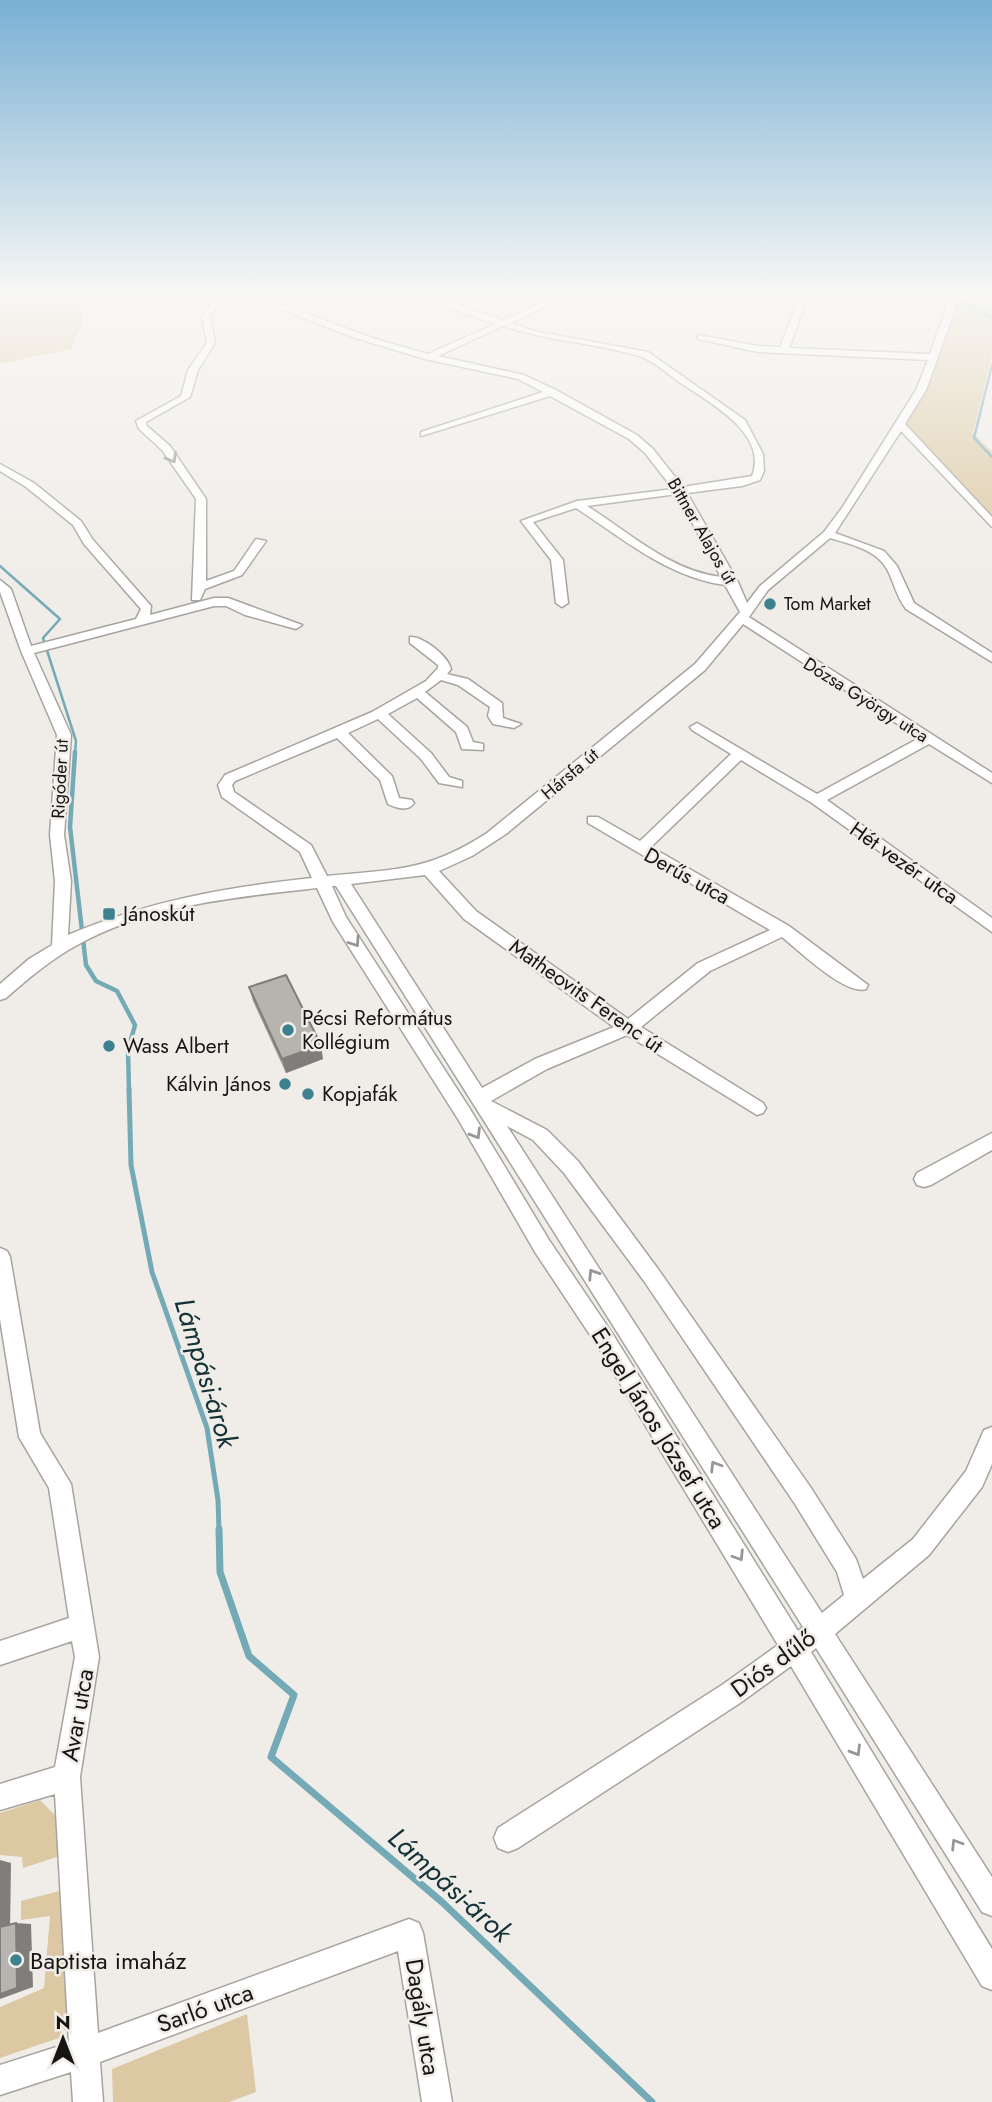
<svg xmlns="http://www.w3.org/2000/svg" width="992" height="2102" font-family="Jost,sans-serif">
  <rect width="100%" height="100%" fill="#f0ede8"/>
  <!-- green -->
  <path fill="#dcc9a4" d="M 0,294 L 89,294 L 81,304 L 82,325 L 71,349 L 0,364 Z
    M 960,299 L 992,310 L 992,355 L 973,433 L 992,452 L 992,525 L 903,423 Z
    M 40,1800 L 57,1817 L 60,1856 L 23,1868 L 22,1857 L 0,1855 L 0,1813 Z
    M 67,1889 L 75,2016 L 59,2038 L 0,2058 L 0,2007 L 44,1988 L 50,1916 L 21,1920 L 21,1901 Z
    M 247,2014 L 256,2092 L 229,2102 L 113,2102 L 112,2069 Z"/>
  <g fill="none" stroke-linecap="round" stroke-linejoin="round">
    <!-- stream-far3 -->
    <path stroke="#73aab6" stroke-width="2.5" d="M 936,294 L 943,298
      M 963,304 L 992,318
      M 992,365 L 974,438 L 992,457
      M 0,566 L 60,619 L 43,638 L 76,741 L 75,753"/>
    <!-- stream-far2 -->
    <path stroke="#73aab6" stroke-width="4.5" d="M 75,752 L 70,827 L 86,965 L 96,981 L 117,991 L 135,1025 L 128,1050 L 129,1091"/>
    <!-- stream-far1 -->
    <path stroke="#73aab6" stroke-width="5" d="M 129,1089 L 131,1165 L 152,1272 L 207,1428 L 218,1500 L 219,1530"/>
    <!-- stream -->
    <path stroke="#73aab6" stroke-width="7" d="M 219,1529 L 220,1572 L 249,1656 L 294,1695 L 271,1757 L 442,1902 L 652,2102"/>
    <!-- minor casing -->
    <g stroke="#a7a49f" stroke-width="3">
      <path id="minor" d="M 217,294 C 269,294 308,315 356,332 C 379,341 404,347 428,354 L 495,324 L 412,294 L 425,294 L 503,320 L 560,294 L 571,294 L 511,323 L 534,331 L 648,352 L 745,420 L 763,454 L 764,471 L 760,480 L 742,486 L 687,493 L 738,582 L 747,603 L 760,586 L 824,532 L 842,508 L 916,390 L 928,360 L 758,352 L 698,339 L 698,335 L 758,346 L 780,347 L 801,294 L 809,294 L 789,348 L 930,354 L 951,294 L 963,294 L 992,305 L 992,310 L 959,298 L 926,390 L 905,424 L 992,517 L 992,527 L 901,431 L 835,533 L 884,551 L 897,566 L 914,603 L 992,653 L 992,662 L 906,609 C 896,596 894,582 887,569 C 876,549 849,544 830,538 L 768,590 L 749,617 L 992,773 L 992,783 L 929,744 L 827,800 L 992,918 L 992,932 L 812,803 L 741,760 L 651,847 L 789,926 L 868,985 L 866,989 C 846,996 798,950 782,937 L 710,971 L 641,1027 L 763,1103 L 766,1108 L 763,1113 L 757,1115 L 627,1035 L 547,1069 L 491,1101 L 547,1130 L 578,1161 L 658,1269 L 811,1488 L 856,1559 L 863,1579 L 913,1539 L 966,1471 L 984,1430 L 992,1427 L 992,1464 L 982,1487 L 929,1555 L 835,1634 L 992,1877 L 992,1916 L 982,1912 L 816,1648 L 811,1652 L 992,1949 L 992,1990 L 982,1986 L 791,1666 L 740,1703 L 518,1848 L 508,1852 L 498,1848 L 494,1838 L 498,1828 L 722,1685 L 778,1645 L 598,1347 L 535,1252 L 458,1119 L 333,922 L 317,888 C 237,897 150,905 79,944 C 51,959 29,978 6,998 L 0,1000 L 0,984 L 29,959 L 52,945 L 55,881 L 50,835 L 57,735 L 21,651 L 0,592 L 0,580 L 11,589 L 31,646 L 136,619 L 141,609 L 84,544 L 73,525 L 26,487 L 0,471 L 0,464 L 34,483 L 81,521 L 93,540 L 151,606 L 150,615 L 214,598 L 228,598 L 302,625 L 296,629 L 245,615 L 226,606 L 214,606 L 34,653 L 71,735 L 64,835 L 71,881 L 68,935 C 147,901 227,887 312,878 L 300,852 L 222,797 L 218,785 L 225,775 L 372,712 L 426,681 L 438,668 L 438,665 L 410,643 L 410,637 C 423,636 448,656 451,669 L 447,674 L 468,679 L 502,703 L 503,718 L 521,724 L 514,728 L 493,724 L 488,716 L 490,707 L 458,685 L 441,680 L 425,692 L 467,727 L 473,742 L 483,744 L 483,750 L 462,749 L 456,732 L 417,698 L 388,714 L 431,753 L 449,777 L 462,781 L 462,787 L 439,783 L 421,759 L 378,719 L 348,733 L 392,776 L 399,798 L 412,800 L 414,803 C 408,812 396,808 388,804 L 380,780 L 337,738 L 235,781 L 232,785 L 234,792 L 311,845 L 327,876 C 395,869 427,872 487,833 L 695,664 L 740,612 L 725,585 C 667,577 624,539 576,508 L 533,522 L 563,560 L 568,603 L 562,607 L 556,603 L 551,560 L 521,521 L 577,501 L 673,489 L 645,453 L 629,439 L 550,396 L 421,436 L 421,432 L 543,392 L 518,379 L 425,359 L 352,337 L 265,303 L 224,296 L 210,317 L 215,343 L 198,370 L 190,397 L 146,422 L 147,426 L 170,446 L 206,499 L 206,581 L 234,571 L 256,539 L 266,541 L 242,575 L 205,589 L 200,600 L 192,600 L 196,499 L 162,450 L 139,429 L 136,421 L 181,396 L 188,370 L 207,343 L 202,317 ZM 503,326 C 548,341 595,343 639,356 C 653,360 668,374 679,382 C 707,401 769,433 752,476 L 683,487 L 653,449 L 637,435 L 556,390 L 524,375 L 438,356 ZM 677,494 L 721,577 C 670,571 629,532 587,506 ZM 743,624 L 919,738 L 817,794 L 697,723 L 690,727 L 692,730 L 731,754 L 640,841 L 598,817 L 588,817 L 588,823 L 770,930 L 698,963 L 628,1019 L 476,911 L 439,871 L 472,856 L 506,834 L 705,670 ZM 425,875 L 464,919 L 614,1027 L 535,1059 L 482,1088 L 351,884 ZM 332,886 L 336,886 L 803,1627 L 798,1631 L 612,1333 L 549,1240 L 470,1109 L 346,917 ZM 507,1126 L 533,1140 L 564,1173 L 644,1281 L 795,1504 L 837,1572 L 844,1595 L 822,1613 Z
        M 705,294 L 715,294 L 701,304 L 695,304 L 695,300 Z
        M 992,1133 L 992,1150 L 931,1185 L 924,1187 L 917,1185 L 914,1179 L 917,1173 Z
        M 0,1248 L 7,1251 L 10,1257 L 40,1433 L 71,1484 L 99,1657 L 80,1777 L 98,2033 L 409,1919 L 419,1923 L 423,1933 L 452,2102 L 422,2102 L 398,1951 L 100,2062 L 103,2102 L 73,2102 L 71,2072 L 0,2095 L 0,2065 L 69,2043 L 55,1794 L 0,1810 L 0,1784 L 55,1767 L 75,1657 L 72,1641 L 0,1665 L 0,1641 L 69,1618 L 49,1488 L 19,1437 L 0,1319 Z"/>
    </g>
    <!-- minor -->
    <use href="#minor" fill="#fff" fill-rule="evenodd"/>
  </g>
  <!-- wall -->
  <path fill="#9d9b96" d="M 249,987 L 323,1059 L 286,1073 L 253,1001 Z"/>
  <!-- shaded-wall -->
  <path fill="#807e7a" d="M 321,1045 L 323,1059 L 286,1073 L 282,1059 Z
    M 0,1860 L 11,1863 L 10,1930 L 0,1929 Z
    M 16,1923 L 31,1924 L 33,1987 L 0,1999 L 0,1994 Z"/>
  <!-- building -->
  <path fill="#b7b4af" stroke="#807e7a" stroke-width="2" d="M 286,975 L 321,1045 L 282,1059 L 249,987 Z
    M 16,1923 L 17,1988 L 0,1994 L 0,1927 Z"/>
  <!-- one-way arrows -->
  <defs><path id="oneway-chevron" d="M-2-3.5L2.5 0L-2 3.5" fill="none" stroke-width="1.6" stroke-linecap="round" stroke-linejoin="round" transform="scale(1.75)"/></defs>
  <g stroke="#969695">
    <use href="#oneway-chevron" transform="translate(172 458) rotate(59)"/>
    <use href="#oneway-chevron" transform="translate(355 942) rotate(56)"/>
    <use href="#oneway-chevron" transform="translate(476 1134) rotate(59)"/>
    <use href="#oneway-chevron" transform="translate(593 1274) rotate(-123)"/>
    <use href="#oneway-chevron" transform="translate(715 1466) rotate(-122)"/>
    <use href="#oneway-chevron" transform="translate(739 1556) rotate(58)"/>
    <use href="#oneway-chevron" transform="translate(856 1751) rotate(59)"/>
    <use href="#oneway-chevron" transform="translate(956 1844) rotate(-122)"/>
  </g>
  <!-- sky -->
  <linearGradient id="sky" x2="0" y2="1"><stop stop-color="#79b0d4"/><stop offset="0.5" stop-color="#f8f7f5"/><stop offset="1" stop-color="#f8f7f5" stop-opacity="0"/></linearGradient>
  <rect width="992" height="589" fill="url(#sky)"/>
  <!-- markers -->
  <g fill="#3d8190" stroke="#f0ede8" stroke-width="2.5">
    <circle cx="770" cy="604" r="7"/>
    <rect x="102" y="907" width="14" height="14" rx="3.5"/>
    <circle cx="288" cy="1030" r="7"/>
    <circle cx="109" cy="1046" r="7"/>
    <circle cx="285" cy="1084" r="7"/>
    <circle cx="308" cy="1094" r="7"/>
    <circle cx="16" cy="1960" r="7"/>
  </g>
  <g text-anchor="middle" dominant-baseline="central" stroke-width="5" stroke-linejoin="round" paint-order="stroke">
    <!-- far-street labels -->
    <g font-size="18" fill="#161514" stroke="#f0ede8">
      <text transform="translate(702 531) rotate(60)">Bittner Alajos út</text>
      <text transform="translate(866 700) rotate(32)">Dózsa György utca</text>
      <text transform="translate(570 774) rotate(-40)">Hársfa út</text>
      <text transform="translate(60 779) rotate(-87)">Rigóder út</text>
    </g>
    <!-- far-poi labels -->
    <g font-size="18" fill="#161514" stroke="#f0ede8" text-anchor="start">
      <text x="784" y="604">Tom Market</text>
    </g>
    <!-- street labels -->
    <g font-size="21" fill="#161514" stroke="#f0ede8">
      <text transform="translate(904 863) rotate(35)">Hét vezér utca</text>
      <text transform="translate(687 876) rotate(29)">Derűs utca</text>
      <text transform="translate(586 996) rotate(35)">Matheovits Ferenc út</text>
    </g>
    <!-- poi labels -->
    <g font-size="21" fill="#161514" stroke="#f0ede8" text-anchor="start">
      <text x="123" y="914">Jánoskút</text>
      <text x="302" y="1018">Pécsi Református<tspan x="302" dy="24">Kollégium</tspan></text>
      <text x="123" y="1046">Wass Albert</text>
      <text x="271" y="1084" text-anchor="end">Kálvin János</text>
      <text x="322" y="1094">Kopjafák</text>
    </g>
    <!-- near-street labels -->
    <g font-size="24" fill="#161514" stroke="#f0ede8">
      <text transform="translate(659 1428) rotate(58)">Engel János József utca</text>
      <text transform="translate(773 1663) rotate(-36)">Diós dűlő</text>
      <text transform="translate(77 1715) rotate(-80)">Avar utca</text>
      <text transform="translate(205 2008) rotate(-20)">Sarló utca</text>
      <text transform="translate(423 2017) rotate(81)">Dagály utca</text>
    </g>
    <!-- near-poi labels -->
    <g font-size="24" fill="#161514" stroke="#f0ede8" text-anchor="start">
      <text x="30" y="1960">Baptista imaház</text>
    </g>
    <!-- near-water labels -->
    <g font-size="28" font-style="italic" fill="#143137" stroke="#f0ede8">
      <text transform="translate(206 1373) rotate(73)">Lámpási-árok</text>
      <text transform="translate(450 1885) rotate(42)">Lámpási-árok</text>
    </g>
  </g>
  <!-- north arrow -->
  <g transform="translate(63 2039)" stroke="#f0ede8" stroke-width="5" paint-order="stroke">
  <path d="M0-5L12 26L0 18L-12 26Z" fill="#161514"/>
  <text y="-10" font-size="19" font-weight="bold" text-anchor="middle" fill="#161514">N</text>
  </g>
</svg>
